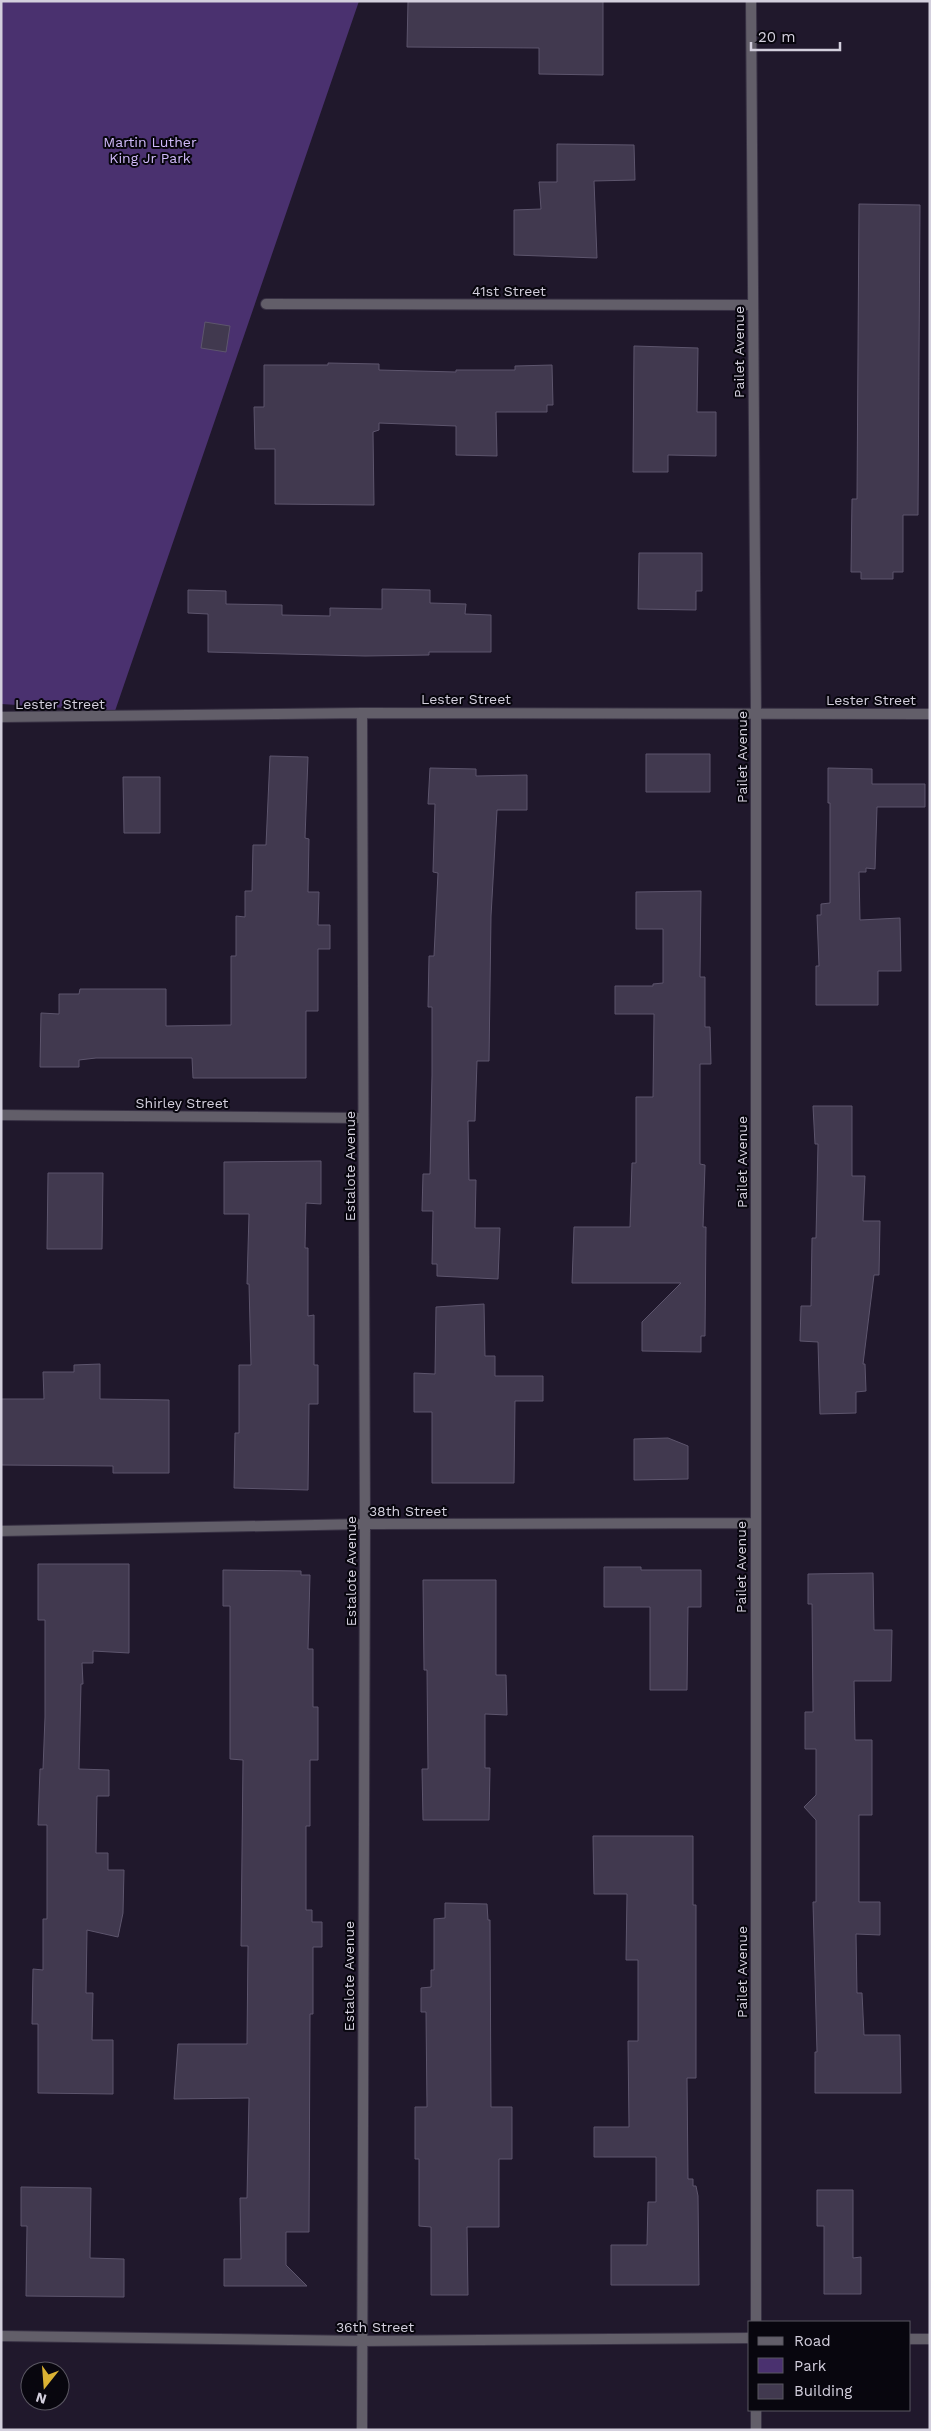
<svg xmlns="http://www.w3.org/2000/svg" width="931" height="2431" font-family="'Work Sans',sans-serif">
  <rect width="100%" height="100%" fill="#20182c"/>
  <!-- green -->
  <path fill="#4a316f" d="M 1,1 L 359,1 L 115,711 L 1,704 Z"/>
  <!-- building -->
  <path fill="#41394f" stroke="#5d556d" d="M 408,1 L 603,1 L 603,75 L 539,74 L 539,48 L 407,47 Z
    M 557,144 L 634,145 L 635,180 L 594,181 L 597,258 L 514,255 L 514,210 L 541,209 L 539,182 L 557,182 Z
    M 859,204 L 920,205 L 918,515 L 903,515 L 903,572 L 893,572 L 893,579 L 861,579 L 861,572 L 851,572 L 852,499 L 857,499 Z
    M 205,322 L 230,326 L 226,352 L 201,348 Z
    M 634,346 L 698,348 L 697,412 L 716,412 L 716,456 L 668,455 L 668,472 L 633,472 Z
    M 328,363 L 379,364 L 379,370 L 456,372 L 456,370 L 515,370 L 515,366 L 552,365 L 553,405 L 547,405 L 547,412 L 496,412 L 497,456 L 456,455 L 456,426 L 379,423 L 379,430 L 373,432 L 374,505 L 275,504 L 275,449 L 255,449 L 254,407 L 264,407 L 264,365 L 328,365 Z
    M 639,553 L 702,553 L 702,591 L 696,591 L 696,610 L 638,609 Z
    M 382,589 L 430,590 L 430,603 L 466,604 L 465,614 L 491,615 L 491,652 L 429,652 L 429,655 L 365,656 L 208,652 L 208,614 L 188,613 L 188,590 L 226,591 L 226,604 L 282,605 L 282,615 L 330,616 L 330,608 L 382,609 Z
    M 646,754 L 710,754 L 710,792 L 646,792 Z
    M 270,756 L 308,757 L 305,838 L 309,839 L 308,892 L 319,892 L 318,925 L 330,925 L 330,949 L 318,949 L 318,1011 L 306,1011 L 306,1078 L 193,1078 L 192,1058 L 96,1058 L 79,1060 L 79,1067 L 40,1067 L 41,1013 L 59,1014 L 59,994 L 79,994 L 80,989 L 166,989 L 166,1026 L 231,1025 L 231,956 L 236,956 L 236,916 L 245,917 L 245,891 L 252,891 L 253,845 L 266,845 Z
    M 430,768 L 476,769 L 476,776 L 527,775 L 527,810 L 497,810 L 491,916 L 489,1061 L 477,1061 L 475,1121 L 468,1121 L 469,1180 L 476,1180 L 475,1228 L 500,1228 L 498,1279 L 437,1276 L 437,1264 L 432,1264 L 433,1211 L 422,1211 L 423,1174 L 430,1174 L 432,1075 L 432,1007 L 428,1007 L 429,956 L 434,956 L 438,873 L 433,872 L 435,804 L 428,804 Z
    M 828,768 L 872,769 L 872,784 L 925,784 L 925,807 L 877,807 L 875,869 L 866,868 L 866,872 L 859,872 L 860,920 L 900,918 L 901,971 L 878,971 L 878,1005 L 816,1005 L 816,966 L 819,966 L 817,915 L 821,915 L 821,904 L 830,903 L 830,803 L 828,803 Z
    M 123,777 L 160,777 L 160,833 L 124,833 Z
    M 701,891 L 700,977 L 705,977 L 705,1027 L 710,1027 L 711,1064 L 700,1064 L 700,1164 L 705,1165 L 703,1227 L 706,1227 L 705,1336 L 701,1336 L 701,1352 L 642,1351 L 642,1322 L 681,1283 L 572,1283 L 574,1227 L 630,1227 L 632,1163 L 636,1163 L 636,1097 L 653,1097 L 654,1014 L 615,1014 L 615,986 L 653,986 L 653,984 L 663,983 L 663,929 L 636,929 L 636,892 Z
    M 813,1106 L 852,1106 L 852,1176 L 865,1176 L 863,1221 L 880,1221 L 879,1275 L 874,1275 L 863,1364 L 865,1364 L 866,1391 L 856,1392 L 856,1413 L 820,1414 L 818,1342 L 800,1341 L 801,1306 L 811,1306 L 812,1238 L 816,1238 L 818,1144 L 815,1144 Z
    M 321,1161 L 321,1204 L 306,1203 L 305,1248 L 308,1248 L 308,1316 L 314,1315 L 314,1365 L 318,1365 L 318,1404 L 309,1404 L 308,1490 L 234,1488 L 235,1433 L 239,1433 L 239,1365 L 251,1365 L 249,1284 L 247,1284 L 249,1214 L 224,1214 L 224,1162 Z
    M 48,1173 L 103,1173 L 102,1249 L 47,1249 Z
    M 484,1304 L 485,1356 L 495,1356 L 495,1376 L 543,1376 L 543,1401 L 515,1401 L 514,1483 L 432,1483 L 432,1412 L 414,1412 L 414,1373 L 435,1374 L 436,1307 Z
    M 100,1364 L 100,1399 L 169,1400 L 169,1473 L 113,1473 L 113,1466 L 1,1465 L 1,1399 L 44,1399 L 43,1372 L 74,1372 L 74,1365 Z
    M 668,1438 L 688,1446 L 688,1479 L 634,1480 L 634,1439 Z
    M 38,1564 L 129,1564 L 129,1653 L 93,1651 L 93,1663 L 82,1663 L 83,1684 L 81,1684 L 79,1769 L 109,1770 L 109,1796 L 97,1796 L 96,1853 L 108,1853 L 108,1870 L 124,1870 L 123,1913 L 118,1937 L 87,1930 L 86,1993 L 93,1993 L 92,2040 L 113,2040 L 113,2094 L 38,2093 L 38,2024 L 32,2024 L 33,1969 L 43,1970 L 43,1919 L 47,1919 L 47,1825 L 38,1825 L 40,1769 L 43,1769 L 45,1717 L 45,1620 L 38,1620 Z
    M 604,1567 L 641,1567 L 641,1570 L 701,1570 L 701,1607 L 688,1607 L 687,1690 L 650,1690 L 650,1607 L 604,1607 Z
    M 223,1570 L 301,1571 L 301,1575 L 310,1575 L 308,1649 L 313,1649 L 313,1707 L 318,1707 L 318,1760 L 310,1760 L 310,1826 L 306,1826 L 306,1910 L 312,1910 L 312,1922 L 322,1922 L 322,1947 L 313,1947 L 313,2014 L 310,2014 L 309,2232 L 286,2232 L 286,2265 L 307,2286 L 224,2286 L 224,2259 L 241,2259 L 240,2198 L 247,2198 L 249,2098 L 174,2099 L 178,2044 L 247,2044 L 248,1946 L 241,1946 L 243,1760 L 230,1759 L 230,1606 L 223,1606 Z
    M 873,1573 L 874,1630 L 892,1630 L 891,1681 L 854,1681 L 855,1740 L 872,1740 L 872,1815 L 859,1815 L 859,1902 L 880,1902 L 880,1935 L 856,1934 L 857,1993 L 862,1993 L 864,2035 L 900,2035 L 901,2093 L 815,2093 L 815,2052 L 817,2052 L 813,1902 L 816,1902 L 816,1820 L 804,1807 L 816,1795 L 816,1749 L 805,1749 L 805,1712 L 813,1712 L 812,1604 L 808,1604 L 808,1574 Z
    M 423,1580 L 496,1580 L 496,1675 L 506,1675 L 507,1715 L 485,1714 L 485,1768 L 490,1768 L 489,1820 L 423,1820 L 422,1769 L 428,1769 L 427,1670 L 424,1670 Z
    M 593,1836 L 693,1836 L 693,1905 L 696,1905 L 696,2078 L 687,2078 L 688,2179 L 693,2179 L 693,2186 L 696,2186 L 698,2196 L 699,2285 L 611,2285 L 611,2245 L 647,2245 L 648,2202 L 656,2202 L 656,2157 L 594,2157 L 594,2127 L 629,2127 L 628,2041 L 638,2041 L 638,1960 L 626,1960 L 627,1894 L 594,1894 Z
    M 445,1903 L 487,1904 L 488,1920 L 490,1920 L 491,2107 L 512,2107 L 512,2159 L 499,2159 L 499,2227 L 467,2227 L 468,2295 L 431,2295 L 431,2227 L 419,2226 L 419,2159 L 415,2159 L 415,2107 L 427,2107 L 426,2012 L 421,2012 L 421,1988 L 431,1987 L 431,1970 L 434,1970 L 434,1919 L 445,1918 Z
    M 21,2187 L 91,2188 L 90,2258 L 124,2259 L 124,2297 L 26,2296 L 27,2226 L 21,2226 Z
    M 817,2190 L 853,2190 L 853,2258 L 861,2257 L 861,2294 L 824,2294 L 824,2226 L 817,2226 Z"/>
  <g fill="none" stroke-linecap="round" stroke-linejoin="round">
    <!-- minor casing -->
    <g stroke="#393245" stroke-width="12">
      <path id="minor" d="M 751,1 L 756,714 L 756,2322
        M 266,304 L 752,305
        M 362,713 L 365,1524 L 362,2430
        M 1,717 L 362,713 L 930,714
        M 1,1115 L 363,1118
        M 1,1531 L 365,1524 L 755,1523
        M 1,2336 L 362,2341 L 750,2338
        M 910,2339 L 930,2339
        M 756,2410 L 756,2430"/>
    </g>
    <!-- minor -->
    <use href="#minor" stroke="#625e69" stroke-width="10"/>
  </g>
  <g text-anchor="middle" dominant-baseline="central" stroke-width="4" stroke-linejoin="round" paint-order="stroke">
    <!-- park labels -->
    <g font-size="14" fill="#d0baf9" stroke="#08060e">
      <text x="150" y="142">Martin Luther<tspan x="150" dy="16">King Jr Park</tspan></text>
    </g>
    <!-- street labels -->
    <g font-size="14" fill="#d3cfdd" stroke="#08060e">
      <text x="509" y="291">41st Street</text>
      <text transform="translate(739 352) rotate(-90)">Pailet Avenue</text>
      <text x="466" y="699">Lester Street</text>
      <text x="871" y="700">Lester Street</text>
      <text x="60" y="704">Lester Street</text>
      <text transform="translate(742 757) rotate(-90)">Pailet Avenue</text>
      <text x="182" y="1103">Shirley Street</text>
      <text transform="translate(742 1162) rotate(-90)">Pailet Avenue</text>
      <text transform="translate(350 1166) rotate(-90)">Estalote Avenue</text>
      <text x="408" y="1511">38th Street</text>
      <text transform="translate(741 1567) rotate(-90)">Pailet Avenue</text>
      <text transform="translate(351 1571) rotate(-90)">Estalote Avenue</text>
      <text transform="translate(742 1972) rotate(-90)">Pailet Avenue</text>
      <text transform="translate(349 1976) rotate(-90)">Estalote Avenue</text>
      <text x="375" y="2327">36th Street</text>
    </g>
  </g>
  <!-- border -->
  <rect width="931" height="2431" fill="none" stroke="#d3cfdd" stroke-width="5"/>
  <!-- legend -->
  <rect x="748" y="2321" width="162" height="90" fill="#08060e" stroke="#595661"/>
  <rect x="758" y="2337" width="25" height="8" fill="#625e69" stroke="#595661"/>
  <text x="794" y="2346" font-size="15" fill="#d3cfdd">Road</text>
  <rect x="758" y="2358" width="25" height="15" fill="#4a316f" stroke="#595661"/>
  <text x="794" y="2371" font-size="15" fill="#d3cfdd">Park</text>
  <rect x="758" y="2384" width="25" height="15" fill="#41394f" stroke="#595661"/>
  <text x="794" y="2396" font-size="15" fill="#d3cfdd">Building</text>
  <!-- north arrow -->
  <g transform="translate(45 2386) rotate(197)"><circle r="24" fill="#08060e" stroke="#595661"/>
  <path d="M0-4L9 19L0 12L-9 19Z" fill="#dbb233"/>
  <text y="-8" font-size="14" font-weight="bold" text-anchor="middle" fill="#d3cfdd">N</text>
  </g>
  <!-- scale -->
  <path d="M751 42v8h89v-8" fill="none" stroke="#d3cfdd" stroke-width="2.5"/>
  <text x="758" y="42" font-size="15" fill="#d3cfdd" stroke="#08060e" stroke-width="4" paint-order="stroke">20 m</text>
</svg>
